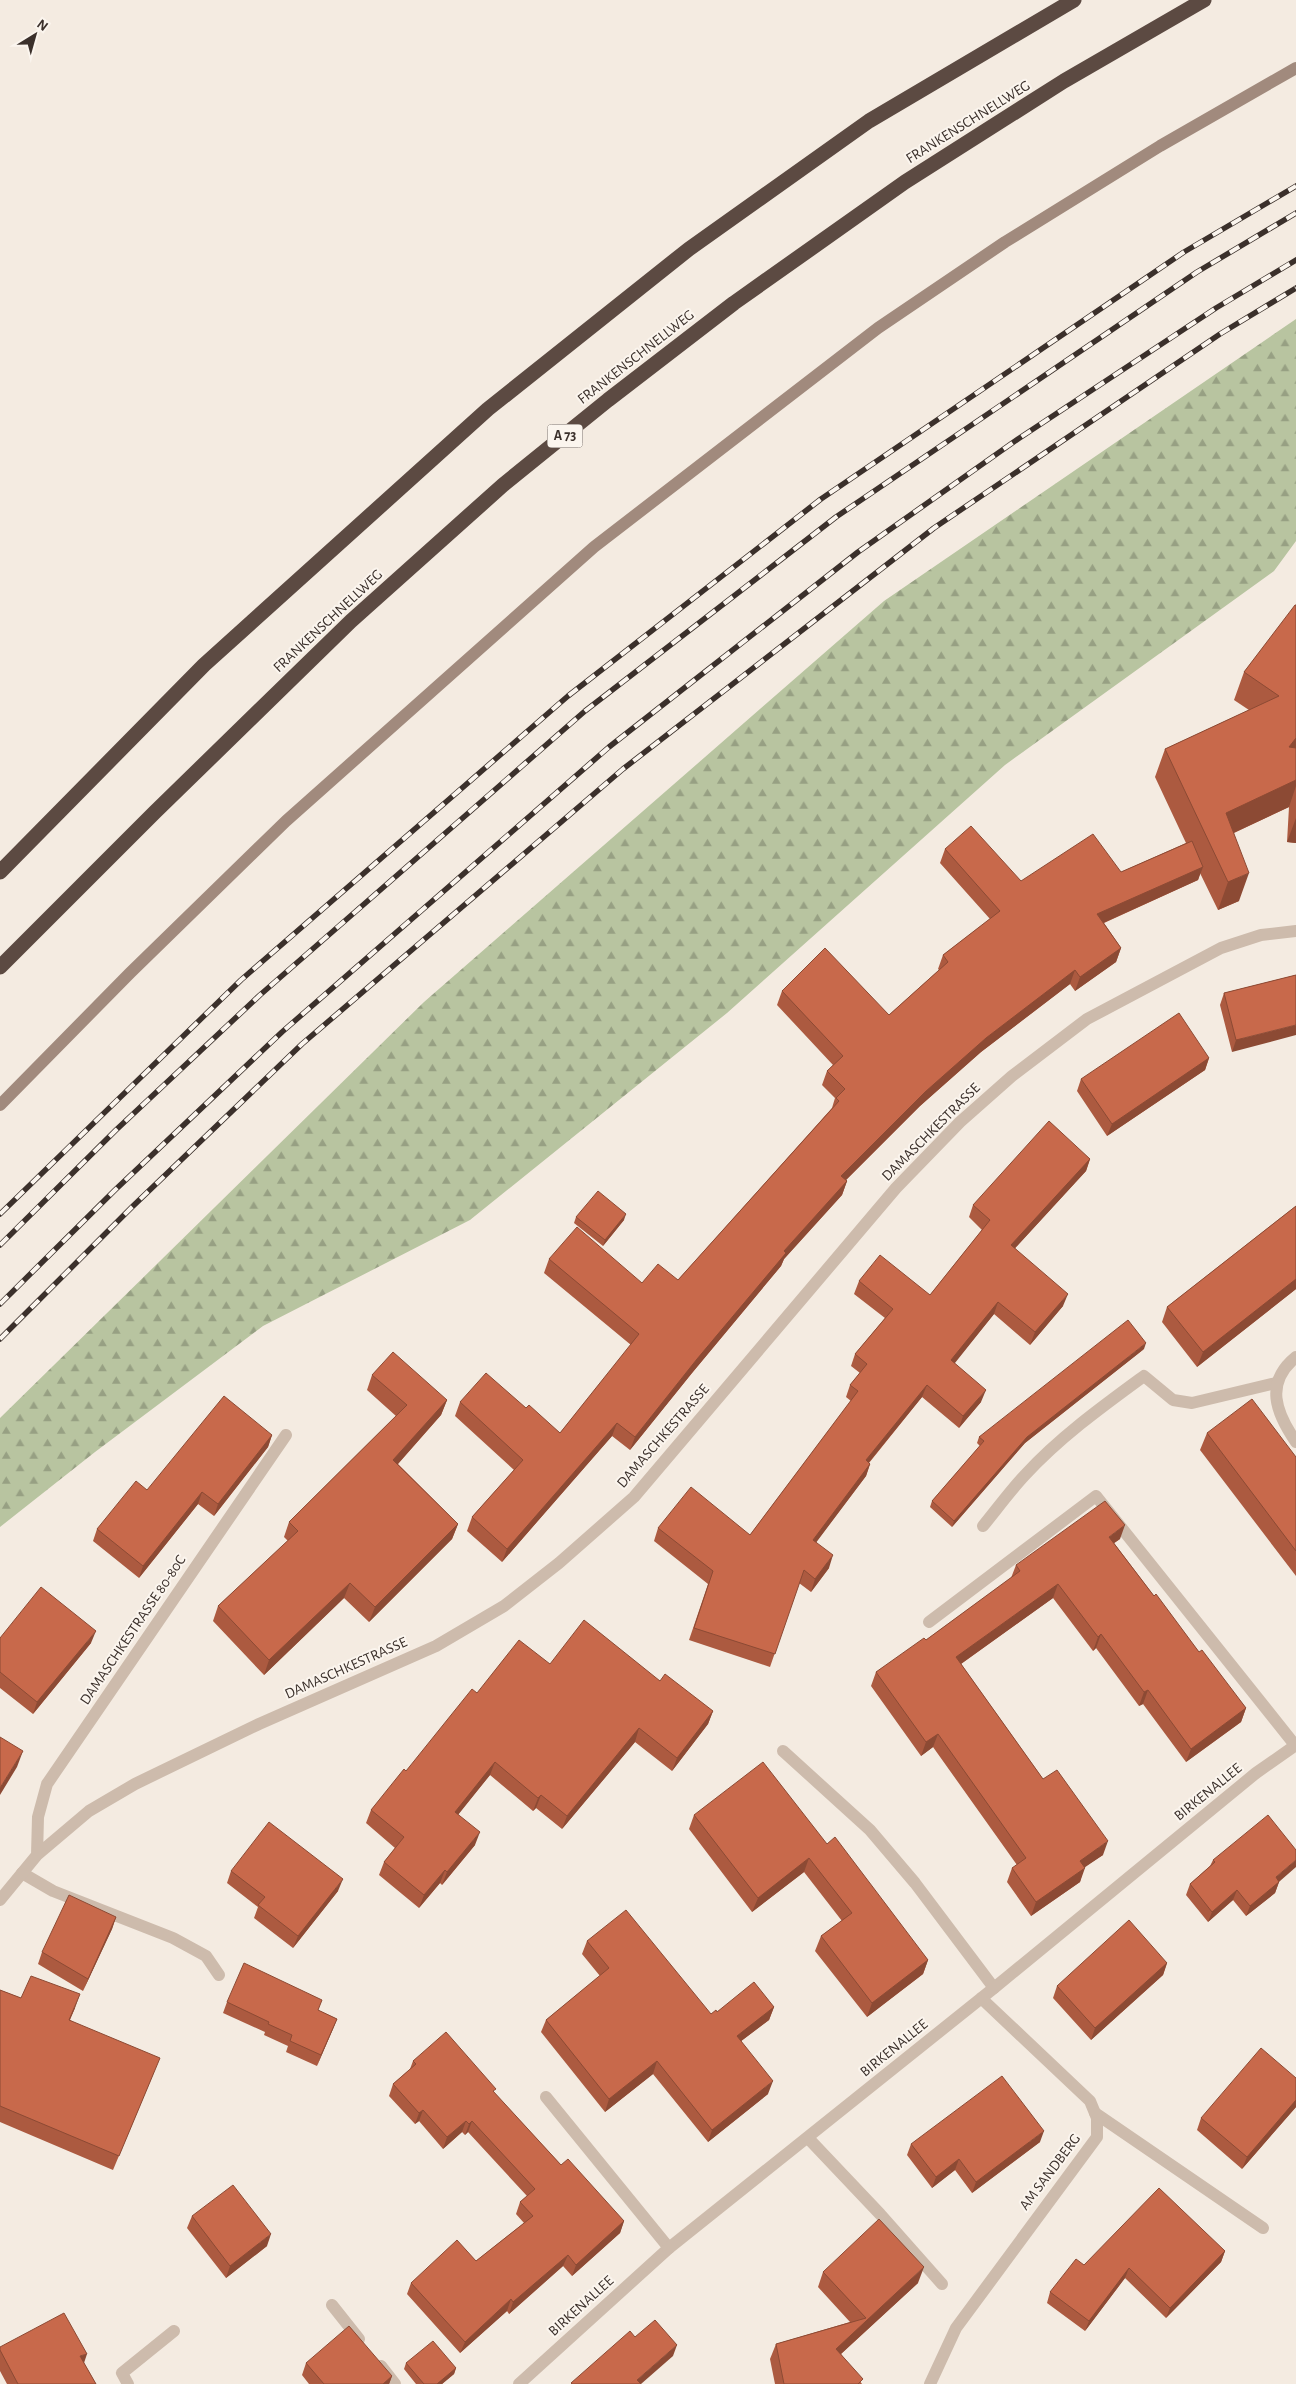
<svg xmlns="http://www.w3.org/2000/svg" width="1296" height="2384" font-family="'Alegreya Sans',sans-serif">
  <defs>
    <pattern id="forest-firs" width="22" height="20" patternUnits="userSpaceOnUse" patternTransform="scale(1.25)"><rect width="22" height="20" fill="#b8c4a0"/><path d="M5 1l3.5 6h-7zM16 11l3.5 6h-7z" fill="#97a083"/></pattern>
  </defs>
  <rect width="100%" height="100%" fill="#f4ebe1"/>
  <!-- forest -->
  <path fill="url(#forest-firs)" d="M 1296,319 L 1296,541 L 1274,571 L 1005,765 L 727,1013 L 470,1220 L 263,1326 L 95,1452 L 0,1527 L 0,1418 L 424,1002 L 884,601 Z"/>
  <g fill="none" stroke-linecap="round" stroke-linejoin="round">
    <!-- lane -->
    <path stroke="#cdbbac" stroke-width="12" d="M 983,1526 C 997,1509 1010,1491 1025,1475 C 1060,1437 1103,1406 1144,1376 L 1173,1400 L 1192,1403 L 1276,1383
      M 929,1622 L 1096,1496 L 1295,1745
      M 783,1751 L 870,1830 L 915,1883 L 994,1988
      M 22,1873 L 53,1891 L 173,1938 L 206,1956 L 219,1975
      M 546,2097 L 669,2248
      M 1095,2113 L 1263,2228
      M 808,2138 L 880,2214 L 942,2284
      M 332,2305 L 359,2339
      M 381,2366 L 395,2384
      M 128,2384 L 122,2373 L 174,2331"/>
    <!-- street -->
    <path stroke="#cdbbac" stroke-width="12" d="M 1296,1357 C 1264,1383 1276,1413 1296,1442
      M 37,1855 L 38,1817 L 47,1784 L 286,1435
      M 0,1900 L 37,1855 L 89,1811 L 135,1784 L 259,1724 L 436,1646 L 504,1606 L 559,1563 L 634,1497 L 896,1188 L 960,1122 L 1012,1076 L 1087,1019 L 1221,948 L 1261,935 L 1296,931
      M 519,2384 L 669,2248 L 994,1988 L 1256,1773 L 1296,1745
      M 930,2384 L 956,2328 L 1097,2137 L 1097,2118 L 1090,2101 L 981,1998"/>
    <!-- secondary -->
    <path stroke="#a18a7d" stroke-width="12" d="M 0,1105 L 130,973 L 286,821 L 594,547 L 878,328 L 1005,242 L 1160,146 L 1296,68"/>
    <!-- highway -->
    <path stroke="#5c4a42" stroke-width="15" d="M 0,872 L 204,665 L 488,409 L 689,249 L 869,121 L 1074,0
      M 0,967 L 155,812 L 351,621 L 503,485 L 608,400 L 734,303 L 905,182 L 1064,81 L 1204,0"/>
    <!-- rail casing -->
    <g stroke="#3b302b" stroke-width="5.5">
      <path id="rail" d="M 0,1214 L 241,980 L 568,696 L 821,499 L 1184,252 L 1296,186
        M 0,1245 L 116,1130 L 260,995 L 585,711 L 836,517 L 1197,272 L 1296,213
        M 0,1304 L 115,1190 L 282,1032 L 609,747 L 858,552 L 1018,439 L 1216,308 L 1296,260
        M 0,1339 L 132,1207 L 302,1044 L 623,769 L 934,528 L 1220,334 L 1296,288"/>
    </g>
    <!-- rail -->
    <use href="#rail" stroke="#fbf5ee" stroke-width="4" stroke-dasharray="11" stroke-linecap="butt"/>
  </g>
  <!-- wall -->
  <path fill="#ac5a40" d="M 1296,605 L 1296,843 L 1287,842 L 1289,807 L 1234,833 L 1239,901 L 1218,910 L 1200,873 L 1198,880 L 1104,923 L 1121,948 L 1116,962 L 1075,991 L 1070,984 L 981,1052 L 920,1106 L 846,1180 L 847,1181 L 842,1195 L 784,1259 L 781,1266 L 692,1373 L 630,1450 L 612,1436 L 502,1562 L 467,1531 L 472,1517 L 514,1470 L 455,1416 L 460,1402 L 526,1408 L 560,1433 L 631,1345 L 544,1273 L 549,1259 L 642,1283 L 678,1280 L 832,1108 L 835,1098 L 822,1085 L 827,1071 L 833,1065 L 777,1005 L 782,991 L 889,1015 L 939,970 L 938,969 L 943,955 L 990,919 L 940,863 L 945,849 L 1021,881 L 1121,872 L 1186,843 L 1155,777 L 1165,749 L 1249,710 L 1234,700 L 1244,672 Z
    M 1296,975 L 1232,1052 L 1220,1005 L 1224,993 Z
    M 1209,1058 L 1205,1070 L 1107,1136 L 1077,1091 L 1081,1079 Z
    M 1090,1159 L 1086,1171 L 1015,1248 L 1063,1306 L 1030,1345 L 994,1314 L 954,1363 L 981,1402 L 959,1428 L 922,1397 L 869,1463 L 870,1464 L 866,1476 L 816,1542 L 829,1568 L 811,1592 L 799,1583 L 770,1667 L 689,1640 L 708,1584 L 654,1541 L 658,1528 L 750,1535 L 851,1401 L 846,1397 L 850,1385 L 860,1373 L 851,1366 L 855,1354 L 885,1318 L 854,1294 L 859,1281 L 930,1295 L 982,1230 L 969,1217 L 973,1205 Z
    M 1296,1206 L 1296,1289 L 1197,1367 L 1162,1322 L 1167,1307 Z
    M 576,1217 L 624,1220 L 603,1246 L 574,1223 Z
    M 1144,1349 L 1025,1443 L 952,1527 L 930,1507 L 932,1501 L 980,1446 L 977,1443 L 979,1437 Z
    M 372,1375 L 447,1400 L 441,1415 L 398,1464 L 458,1524 L 452,1539 L 369,1622 L 344,1598 L 264,1675 L 213,1621 L 218,1606 L 288,1541 L 284,1537 L 289,1522 L 396,1416 L 367,1390 Z
    M 1207,1433 L 1296,1457 L 1296,1576 L 1200,1450 Z
    M 272,1435 L 268,1447 L 214,1516 L 198,1504 L 139,1578 L 93,1541 L 97,1529 L 147,1490 Z
    M 1120,1539 L 1114,1543 L 1154,1596 L 1199,1652 L 1246,1708 L 1241,1722 L 1186,1762 L 1143,1704 L 1139,1706 L 1096,1648 L 1093,1651 L 1053,1598 L 961,1664 L 1043,1779 L 1103,1855 L 1084,1867 L 1080,1882 L 1031,1916 L 1007,1882 L 1012,1868 L 1017,1865 L 933,1747 L 921,1756 L 871,1686 L 876,1672 L 926,1640 L 1011,1578 L 1016,1565 Z
    M 0,1638 L 91,1643 L 33,1714 L 0,1688 Z
    M 550,1664 L 660,1681 L 713,1711 L 708,1724 L 672,1771 L 635,1742 L 562,1829 L 536,1808 L 533,1811 L 490,1775 L 458,1814 L 475,1845 L 442,1885 L 440,1883 L 419,1908 L 379,1875 L 384,1862 L 395,1848 L 366,1823 L 371,1810 L 477,1693 Z
    M 694,1815 L 827,1844 L 928,1960 L 923,1974 L 867,2017 L 815,1951 L 821,1936 L 842,1921 L 804,1872 L 752,1912 L 689,1829 Z
    M 1213,1860 L 1279,1882 L 1275,1893 L 1246,1916 L 1233,1900 L 1208,1922 L 1186,1895 L 1190,1884 L 1210,1866 Z
    M 231,1871 L 338,1891 L 293,1948 L 254,1918 L 258,1907 L 227,1883 Z
    M 116,1917 L 112,1929 L 83,1991 L 38,1964 L 42,1952 Z
    M 587,1941 L 711,2014 L 717,2012 L 774,2007 L 769,2020 L 741,2041 L 768,2094 L 708,2142 L 653,2074 L 605,2112 L 541,2032 L 546,2020 L 600,1976 L 582,1954 Z
    M 1167,1963 L 1163,1975 L 1091,2040 L 1053,1998 L 1057,1986 Z
    M 0,1990 L 21,1998 L 75,2008 L 70,2020 L 154,2072 L 113,2170 L 0,2122 Z
    M 227,2002 L 318,2010 L 337,2019 L 317,2066 L 286,2052 L 288,2046 L 264,2035 L 265,2032 L 223,2013 Z
    M 413,2061 L 494,2093 L 561,2165 L 624,2221 L 620,2233 L 572,2276 L 563,2266 L 509,2314 L 507,2311 L 460,2353 L 407,2294 L 411,2283 L 476,2261 L 524,2223 L 516,2214 L 520,2202 L 527,2196 L 468,2132 L 465,2135 L 462,2132 L 443,2149 L 419,2121 L 415,2124 L 389,2096 L 393,2084 L 410,2069 Z
    M 1296,2078 L 1296,2107 L 1242,2169 L 1197,2130 L 1201,2118 Z
    M 1040,2142 L 972,2193 L 955,2170 L 932,2188 L 907,2155 L 911,2144 Z
    M 192,2216 L 267,2246 L 226,2278 L 187,2228 Z
    M 1225,2251 L 1221,2262 L 1166,2318 L 1125,2278 L 1085,2331 L 1047,2303 L 1050,2292 L 1084,2265 Z
    M 823,2272 L 918,2283 L 841,2354 L 862,2384 L 775,2384 L 770,2359 L 776,2344 L 850,2322 L 818,2287 Z
    M 0,2347 L 84,2363 L 96,2384 L 7,2384 L 0,2371 Z
    M 306,2363 L 392,2376 L 389,2384 L 309,2384 L 302,2375 Z
    M 406,2363 L 456,2368 L 454,2374 L 442,2384 L 416,2384 L 404,2369 Z"/>
  <!-- shaded-wall -->
  <path fill="#8c4a34" d="M 1296,738 L 1296,752 L 1289,747 Z
    M 1296,780 L 1296,786 L 1289,807 L 1216,841 L 1226,813 Z
    M 1296,818 L 1296,843 L 1287,842 Z
    M 1203,867 L 1198,880 L 1092,928 L 1097,914 Z
    M 1249,873 L 1239,901 L 1218,910 L 1228,882 Z
    M 1121,948 L 1116,962 L 1075,991 L 1080,977 Z
    M 1075,970 L 1070,984 L 981,1052 L 920,1106 L 836,1190 L 841,1176 L 925,1092 L 986,1038 Z
    M 1296,1025 L 1296,1035 L 1232,1052 L 1236,1040 Z
    M 1209,1058 L 1205,1070 L 1107,1136 L 1112,1124 Z
    M 1090,1159 L 1086,1171 L 1006,1258 L 1011,1245 Z
    M 847,1181 L 842,1195 L 784,1259 L 781,1266 L 692,1373 L 630,1450 L 635,1437 L 697,1359 L 784,1251 Z
    M 626,1214 L 624,1220 L 603,1246 L 605,1240 Z
    M 1296,1279 L 1296,1289 L 1197,1367 L 1203,1352 Z
    M 1068,1294 L 1063,1306 L 1030,1345 L 1035,1332 Z
    M 998,1302 L 994,1314 L 947,1373 L 951,1360 Z
    M 1146,1343 L 1144,1349 L 1025,1443 L 952,1527 L 954,1521 L 1027,1437 Z
    M 927,1385 L 922,1397 L 861,1472 L 866,1460 Z
    M 986,1390 L 981,1402 L 959,1428 L 963,1416 Z
    M 447,1400 L 441,1415 L 388,1475 L 393,1460 Z
    M 617,1423 L 612,1436 L 502,1562 L 507,1549 Z
    M 272,1435 L 268,1447 L 214,1516 L 218,1504 Z
    M 870,1464 L 866,1476 L 809,1552 L 813,1540 Z
    M 202,1492 L 198,1504 L 139,1578 L 143,1566 Z
    M 458,1524 L 452,1539 L 369,1622 L 375,1607 Z
    M 1125,1525 L 1120,1539 L 1104,1550 L 1109,1537 Z
    M 833,1555 L 829,1568 L 811,1592 L 815,1579 Z
    M 350,1583 L 344,1598 L 264,1675 L 269,1660 Z
    M 1058,1584 L 1053,1598 L 951,1671 L 956,1657 Z
    M 96,1631 L 91,1643 L 33,1714 L 37,1702 Z
    M 1101,1634 L 1096,1648 L 1093,1651 L 1098,1637 Z
    M 1148,1690 L 1143,1704 L 1139,1706 L 1144,1692 Z
    M 1246,1708 L 1241,1722 L 1186,1762 L 1191,1749 Z
    M 713,1711 L 708,1724 L 672,1771 L 677,1758 Z
    M 639,1728 L 635,1742 L 562,1829 L 567,1816 Z
    M 938,1734 L 933,1747 L 921,1756 L 926,1742 Z
    M 23,1751 L 17,1767 L 0,1795 L 0,1788 Z
    M 495,1762 L 490,1775 L 450,1825 L 455,1812 Z
    M 541,1795 L 536,1808 L 533,1811 L 538,1798 Z
    M 480,1832 L 475,1845 L 442,1885 L 447,1872 Z
    M 1108,1841 L 1103,1855 L 1075,1874 L 1080,1861 Z
    M 809,1858 L 804,1872 L 752,1912 L 758,1898 Z
    M 1296,1860 L 1296,1867 L 1272,1888 L 1276,1877 Z
    M 1085,1868 L 1080,1882 L 1031,1916 L 1036,1902 Z
    M 445,1870 L 440,1883 L 419,1908 L 424,1895 Z
    M 343,1879 L 338,1891 L 293,1948 L 298,1936 Z
    M 1279,1882 L 1275,1893 L 1246,1916 L 1250,1906 Z
    M 1237,1890 L 1233,1900 L 1208,1922 L 1212,1912 Z
    M 116,1917 L 112,1929 L 83,1991 L 88,1979 Z
    M 928,1960 L 923,1974 L 867,2017 L 872,2003 Z
    M 1167,1963 L 1163,1975 L 1091,2040 L 1095,2028 Z
    M 80,1994 L 75,2008 L 63,2034 L 69,2020 Z
    M 774,2007 L 769,2020 L 732,2048 L 737,2036 Z
    M 337,2019 L 333,2029 L 317,2066 L 321,2055 Z
    M 657,2061 L 653,2074 L 605,2112 L 609,2099 Z
    M 773,2081 L 768,2094 L 708,2142 L 712,2130 Z
    M 1296,2100 L 1296,2107 L 1242,2169 L 1247,2157 Z
    M 423,2110 L 419,2121 L 415,2124 L 419,2113 Z
    M 466,2121 L 462,2132 L 443,2149 L 447,2137 Z
    M 472,2121 L 468,2132 L 465,2135 L 469,2124 Z
    M 1044,2131 L 1040,2142 L 972,2193 L 976,2182 Z
    M 959,2159 L 955,2170 L 932,2188 L 936,2177 Z
    M 624,2221 L 620,2233 L 572,2276 L 576,2265 Z
    M 271,2234 L 267,2246 L 226,2278 L 230,2266 Z
    M 1225,2251 L 1221,2262 L 1166,2318 L 1170,2308 Z
    M 568,2255 L 563,2266 L 509,2314 L 513,2302 Z
    M 924,2267 L 918,2283 L 830,2364 L 836,2349 Z
    M 1129,2268 L 1125,2278 L 1085,2331 L 1089,2321 Z
    M 511,2299 L 507,2311 L 460,2353 L 465,2342 Z
    M 677,2345 L 673,2356 L 641,2384 L 637,2380 Z
    M 87,2354 L 83,2366 L 80,2356 Z
    M 456,2368 L 454,2374 L 442,2384 L 437,2384 Z
    M 392,2376 L 389,2384 L 383,2384 Z"/>
  <!-- building -->
  <path fill="#c8694b" stroke="#8c4a34" d="M 1295,605 L 1296,605 L 1296,738 L 1289,747 L 1296,748 L 1296,780 L 1226,813 L 1249,873 L 1228,882 L 1165,749 L 1279,696 L 1244,672 Z
    M 971,826 L 1021,881 L 1093,834 L 1121,872 L 1192,841 L 1203,867 L 1097,914 L 1121,948 L 1080,977 L 1075,970 L 986,1038 L 925,1092 L 841,1176 L 847,1181 L 784,1251 L 786,1253 L 697,1359 L 635,1437 L 617,1423 L 507,1549 L 472,1517 L 523,1460 L 460,1402 L 486,1373 L 526,1408 L 529,1405 L 560,1433 L 639,1334 L 549,1259 L 577,1227 L 642,1283 L 658,1264 L 678,1280 L 839,1101 L 836,1098 L 845,1089 L 827,1071 L 843,1056 L 782,991 L 825,948 L 889,1015 L 948,962 L 943,955 L 1000,911 L 945,849 Z
    M 1296,975 L 1296,1025 L 1236,1040 L 1224,993 Z
    M 1179,1013 L 1209,1058 L 1112,1124 L 1081,1079 Z
    M 1049,1121 L 1090,1159 L 1011,1245 L 1068,1294 L 1035,1332 L 998,1302 L 951,1360 L 986,1390 L 963,1416 L 927,1385 L 866,1460 L 870,1464 L 813,1540 L 833,1555 L 815,1579 L 804,1570 L 775,1654 L 694,1628 L 713,1571 L 658,1528 L 691,1487 L 750,1535 L 858,1391 L 850,1385 L 867,1364 L 855,1354 L 893,1309 L 859,1281 L 880,1255 L 930,1295 L 990,1220 L 973,1205 Z
    M 598,1191 L 626,1214 L 605,1240 L 576,1217 Z
    M 1296,1206 L 1296,1279 L 1203,1352 L 1167,1307 Z
    M 1128,1320 L 1146,1343 L 1027,1437 L 954,1521 L 932,1501 L 984,1441 L 979,1437 Z
    M 393,1352 L 447,1400 L 393,1460 L 458,1524 L 375,1607 L 350,1583 L 269,1660 L 218,1606 L 298,1531 L 289,1522 L 407,1405 L 372,1375 Z
    M 224,1396 L 272,1435 L 218,1504 L 202,1492 L 143,1566 L 97,1529 L 136,1481 L 147,1490 Z
    M 1252,1399 L 1296,1457 L 1296,1551 L 1207,1433 Z
    M 1105,1501 L 1125,1525 L 1109,1537 L 1154,1596 L 1156,1594 L 1199,1652 L 1202,1650 L 1246,1708 L 1191,1749 L 1148,1690 L 1144,1692 L 1101,1634 L 1098,1637 L 1058,1584 L 956,1657 L 1043,1779 L 1057,1770 L 1108,1841 L 1080,1861 L 1085,1868 L 1036,1902 L 1012,1868 L 1026,1858 L 938,1734 L 926,1742 L 876,1672 L 924,1638 L 926,1640 L 1020,1571 L 1016,1565 Z
    M 41,1587 L 96,1631 L 37,1702 L 0,1672 L 0,1638 Z
    M 584,1620 L 660,1681 L 665,1674 L 713,1711 L 677,1758 L 639,1728 L 567,1816 L 541,1795 L 538,1798 L 495,1762 L 455,1812 L 480,1832 L 447,1872 L 445,1870 L 424,1895 L 384,1862 L 404,1837 L 371,1810 L 404,1769 L 406,1771 L 472,1689 L 477,1693 L 519,1640 L 550,1664 Z
    M 0,1737 L 23,1751 L 0,1788 Z
    M 763,1762 L 827,1844 L 835,1837 L 928,1960 L 872,2003 L 821,1936 L 852,1913 L 809,1858 L 758,1898 L 694,1815 Z
    M 1268,1815 L 1296,1850 L 1296,1860 L 1276,1877 L 1279,1882 L 1250,1906 L 1237,1890 L 1212,1912 L 1190,1884 L 1215,1862 L 1213,1860 Z
    M 269,1822 L 343,1879 L 298,1936 L 258,1905 L 265,1897 L 231,1871 Z
    M 69,1895 L 116,1917 L 88,1979 L 42,1952 Z
    M 626,1910 L 711,2014 L 716,2010 L 717,2012 L 754,1982 L 774,2007 L 737,2036 L 773,2081 L 712,2130 L 657,2061 L 609,2099 L 546,2020 L 609,1968 L 587,1941 Z
    M 1129,1920 L 1167,1963 L 1095,2028 L 1057,1986 Z
    M 244,1963 L 322,2000 L 318,2010 L 337,2019 L 321,2055 L 290,2041 L 292,2035 L 268,2024 L 269,2022 L 227,2002 Z
    M 31,1976 L 80,1994 L 69,2020 L 160,2058 L 119,2156 L 0,2106 L 0,1990 L 21,1998 Z
    M 446,2032 L 496,2089 L 493,2091 L 561,2165 L 568,2159 L 624,2221 L 576,2265 L 568,2255 L 513,2302 L 511,2299 L 465,2342 L 411,2283 L 457,2240 L 476,2261 L 533,2216 L 520,2202 L 535,2189 L 472,2121 L 469,2124 L 466,2121 L 447,2137 L 423,2110 L 419,2113 L 393,2084 L 416,2064 L 413,2061 Z
    M 1261,2048 L 1296,2078 L 1296,2100 L 1247,2157 L 1201,2118 Z
    M 1002,2076 L 1044,2131 L 976,2182 L 959,2159 L 936,2177 L 911,2144 Z
    M 233,2185 L 271,2234 L 230,2266 L 192,2216 Z
    M 1159,2188 L 1225,2251 L 1170,2308 L 1129,2268 L 1089,2321 L 1050,2292 L 1076,2259 L 1084,2265 Z
    M 879,2219 L 924,2267 L 836,2349 L 863,2379 L 858,2384 L 784,2384 L 776,2344 L 866,2318 L 823,2272 Z
    M 64,2313 L 87,2354 L 80,2356 L 96,2384 L 18,2384 L 0,2350 L 0,2347 Z
    M 655,2320 L 677,2345 L 637,2380 L 641,2384 L 572,2384 L 571,2383 L 630,2331 L 635,2337 Z
    M 349,2326 L 392,2376 L 383,2384 L 324,2384 L 306,2363 Z
    M 433,2341 L 456,2368 L 437,2384 L 424,2384 L 406,2363 Z"/>
  <g text-anchor="middle" dominant-baseline="central" stroke-width="4" stroke-linejoin="round" paint-order="stroke">
    <!-- shield labels -->
    <rect fill="#fbf5ee" stroke="#756b66" stroke-width="1" x="547.5" y="424.5" width="35" height="23" rx="4"/>
    <g font-size="14" font-weight="bold" fill="#3b302b">
      <text x="565" y="436">A 73</text>
    </g>
    <!-- street labels -->
    <g font-size="15" fill="#3b302b" stroke="#fbf5ee">
      <text transform="translate(968 122) rotate(-32)">FRANKENSCHNELLWEG</text>
      <text transform="translate(636 357) rotate(-38)">FRANKENSCHNELLWEG</text>
      <text transform="translate(328 621) rotate(-43)">FRANKENSCHNELLWEG</text>
      <text transform="translate(931 1132) rotate(-45)">DAMASCHKESTRASSE</text>
      <text transform="translate(663 1436) rotate(-49)">DAMASCHKESTRASSE</text>
      <text transform="translate(133 1630) rotate(-56)">DAMASCHKESTRASSE 80-80C</text>
      <text transform="translate(346 1668) rotate(-24)">DAMASCHKESTRASSE</text>
      <text transform="translate(1208 1792) rotate(-39)">BIRKENALLEE</text>
      <text transform="translate(894 2048) rotate(-39)">BIRKENALLEE</text>
      <text transform="translate(1050 2172) rotate(-53)">AM SANDBERG</text>
      <text transform="translate(581 2306) rotate(-42)">BIRKENALLEE</text>
    </g>
  </g>
  <!-- north arrow -->
  <g transform="translate(35 35) rotate(37)" stroke="#fbf5ee" stroke-width="4" paint-order="stroke">
  <path d="M0-4L9 19L0 12L-9 19Z" fill="#3b302b"/>
  <text y="-8" font-size="14" font-weight="bold" text-anchor="middle" fill="#3b302b">N</text>
  </g>
</svg>
